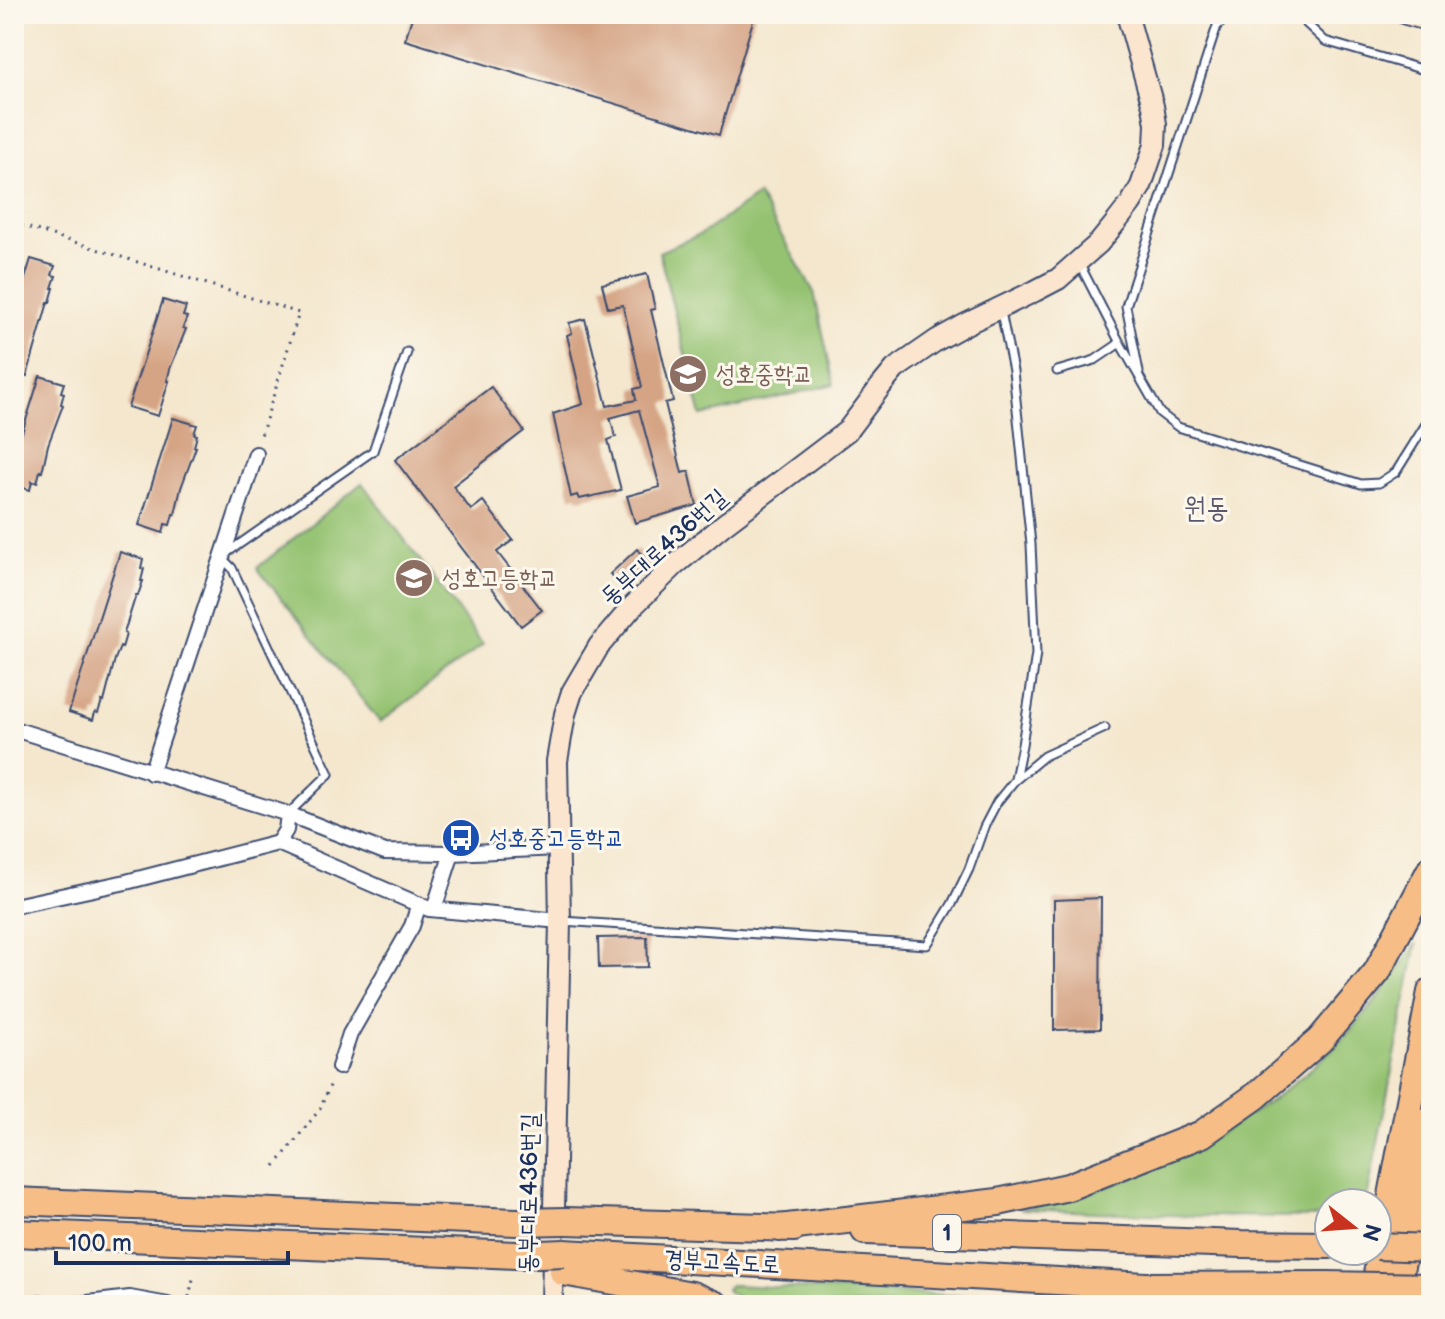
<svg xmlns="http://www.w3.org/2000/svg" width="1445" height="1319" font-family="'Balsamiq Sans','Poor Story',sans-serif">
  <rect width="100%" height="100%" fill="#fbf7ec"/>
  <filter id="ink" filterUnits="userSpaceOnUse"><feTurbulence type="fractalNoise" baseFrequency=".0125" numOctaves="2"/><feDisplacementMap in="SourceGraphic" scale="16" xChannelSelector="R" yChannelSelector="G"/><feConvolveMatrix kernelMatrix="1 2 1 2 8 2 1 2 1" color-interpolation-filters="sRGB"/></filter>
  <filter id="wash" filterUnits="userSpaceOnUse"><feTurbulence type="fractalNoise" baseFrequency=".006" numOctaves="4" result="noise"/><feDisplacementMap in="SourceGraphic" scale="32" xChannelSelector="R" yChannelSelector="G"/><feGaussianBlur stdDeviation="1.8" result="paint"/><feColorMatrix in="noise" values="0 0 0 0 0 0 0 0 0 0 0 0 0 0 0 0 0 1.4 0 .05"/><feComposite in="paint" operator="in"/></filter>
  <g filter="url(#wash)">
    <rect width="100%" height="100%" fill="#f4e7ce"/>
    <!-- green -->
    <path fill="#94c271" stroke="#587868" stroke-width="2" d="M 758,195 L 814,292 L 834,384 L 701,416 L 659,252 L 703,233 Z
      M 362,483 L 483,644 L 380,722 L 257,568 Z
      M 1417,943 L 1366,1203 L 1329,1203 L 1329,1217 L 1197,1216 L 1020,1209 C 1044,1204 1069,1200 1092,1192 C 1186,1162 1293,1097 1358,1022 C 1380,997 1398,970 1417,943 Z
      M 730,1285 L 1124,1303 L 1119,1305 L 757,1305 L 729,1293 L 726,1289 Z"/>
    <g id="blocks">
      <!-- building -->
      <path fill="#d5a485" d="M 413,14 L 755,14 L 719,135 L 405,40 Z
        M 31,259 L 55,266 L 52,275 L 56,276 L 52,288 L 54,288 L 50,302 L 48,302 L 27,376 L 14,372 L 14,314 Z
        M 647,274 L 655,309 L 651,310 L 673,401 L 665,403 L 682,473 L 689,471 L 697,505 L 635,523 L 627,496 L 660,487 L 639,410 L 610,418 L 616,437 L 608,440 L 621,490 L 579,499 L 577,495 L 571,497 L 553,414 L 583,404 L 567,335 L 572,333 L 569,323 L 585,319 L 607,406 L 636,400 L 634,389 L 642,387 L 623,305 L 608,308 L 602,284 Z
        M 163,300 L 186,307 L 183,316 L 187,317 L 183,328 L 186,329 L 170,369 L 167,381 L 169,381 L 158,416 L 128,407 Z
        M 40,376 L 64,383 L 61,392 L 64,393 L 61,404 L 63,405 L 48,445 L 42,472 L 40,471 L 37,483 L 32,481 L 30,490 L 14,485 L 14,458 Z
        M 491,387 L 524,431 L 453,486 L 471,510 L 483,501 L 513,540 L 497,552 L 542,610 L 521,626 L 395,460 Z
        M 173,418 L 197,425 L 194,434 L 197,435 L 194,447 L 196,447 L 181,488 L 175,514 L 173,514 L 170,525 L 165,524 L 163,533 L 139,525 Z
        M 637,549 L 653,564 L 625,590 L 610,574 Z
        M 120,552 L 143,559 L 141,568 L 144,569 L 141,581 L 143,581 L 138,595 L 136,595 L 124,633 L 126,634 L 122,648 L 120,647 L 115,659 L 104,702 L 102,701 L 98,713 L 95,712 L 93,720 L 69,712 Z
        M 1101,898 L 1100,1029 L 1054,1030 L 1054,900 Z
        M 647,937 L 648,967 L 599,968 L 598,938 Z"/>
    </g>
  </g>
  <g filter="url(#ink)">
    <use href="#blocks" fill-opacity="0" stroke="#3c4b6f" stroke-width="2"/>
    <g fill="none" stroke-linecap="round" stroke-linejoin="round">
      <!-- lane casing -->
      <g stroke="#3c4b6f" stroke-width="11">
        <path id="lane" d="M 1296,14 L 1325,41 L 1431,72
          M 1080,265 L 1120,343 L 1160,413 L 1178,427 L 1361,484 L 1379,483 L 1396,472 L 1431,416
          M 1001,312 L 1013,371 L 1031,544 L 1036,654 L 1022,745 L 1015,779
          M 1057,371 L 1095,360 L 1120,343
          M 1139,372 L 1126,306 L 1217,26 L 1226,19 L 1282,14
          M 288,814 L 329,774 L 232,568 L 221,557 L 373,451 L 407,352
          M 562,921 L 927,945 L 952,904 L 969,869 L 984,827 L 997,802 L 1014,781 L 1044,756 L 1105,728"/>
      </g>
      <!-- street casing -->
      <g stroke="#3c4b6f" stroke-width="18">
        <path id="street" d="M 14,729 L 288,814 L 385,852 L 452,853 L 559,848
          M 151,773 L 256,454
          M 278,843 L 286,830 L 288,814
          M 14,906 L 126,882 L 278,843 L 429,909 L 560,921
          M 434,909 L 452,853
          M 339,1067 L 350,1034 L 412,926 L 419,904
          M 14,1303 L 80,1304 L 130,1298 L 168,1305"/>
      </g>
      <!-- secondary casing -->
      <g stroke="#3c4b6f" stroke-width="24">
        <path id="secondary" d="M 1406,14 L 1431,21
          M 552,1305 L 560,921 L 557,761 L 565,714 L 572,692 L 599,646 L 632,607 L 675,565 L 723,525 L 847,431 L 881,386 L 895,369 L 937,340 L 966,324 L 1035,291 L 1058,279 L 1099,243 L 1117,221 L 1131,203 L 1141,186 L 1155,145 L 1156,124 L 1153,106 L 1127,14"/>
      </g>
      <!-- highway casing -->
      <g stroke="#3c4b6f" stroke-width="30">
        <path id="highway" d="M 14,1201 L 516,1222
          M 566,1221 L 794,1228
          M 779,1228 L 998,1202 L 1068,1187 L 1202,1134 L 1256,1096 L 1320,1040 L 1377,972 L 1431,869
          M 865,1231 L 1242,1244 L 1329,1245
          M 14,1233 L 516,1255
          M 564,1253 L 1146,1286 L 1327,1285
          M 563,1272 L 692,1295 L 716,1305
          M 1179,1305 L 1220,1300
          M 1371,1305 L 1431,992
          M 1393,1305 L 1431,1119"/>
      </g>
      <!-- path -->
      <path stroke="#3c4b6f" stroke-width="3" stroke-dasharray="2 6" stroke-linecap="butt" d="M 14,223 L 299,313 L 260,439
        M 275,1166 L 320,1109 L 332,1081
        M 187,1305 L 193,1279"/>
      <!-- lane -->
      <use href="#lane" stroke="#fff" stroke-width="7"/>
      <!-- street -->
      <use href="#street" stroke="#fff" stroke-width="14"/>
      <!-- secondary -->
      <use href="#secondary" stroke="#fbe5cf" stroke-width="20"/>
      <!-- highway -->
      <use href="#highway" stroke="#f6be86" stroke-width="26"/>
      <!-- highway-bridge casing -->
      <g stroke="#3c4b6f" stroke-width="30" stroke-linecap="butt">
        <path id="highway-bridge" d="M 516,1222 L 566,1221
          M 1377,1246 L 1431,1248
          M 516,1255 L 564,1253
          M 1327,1285 L 1431,1287"/>
      </g>
      <!-- highway-bridge -->
      <use href="#highway-bridge" stroke="#f6be86" stroke-width="26"/>
    </g>
  </g>
  <!-- icons -->
  <defs>
    <g id="school-disc" transform="scale(2)"><circle r="9.5" fill="#8d6e63" stroke="#fbf7ec"/><path d="M0-5L7-2L0 1L-7-2ZM-4 1L0 2.5L4 1V4Q0 6-4 4Z" fill="#fff"/></g>
    <g id="bus-disc" transform="scale(2)"><circle r="9.5" fill="#1a4fb4" stroke="#fbf7ec"/><path d="M-5-6H5V4H4V6H2V4H-2V6H-4V4H-5ZM-3.5-4V0h7V-4ZM-3.5 1.2v1.5H-2V1.2ZM2 1.2v1.5H3.5V1.2Z" fill="#fff"/></g>
  </defs>
  <g fill-rule="evenodd">
    <use href="#school-disc" x="688" y="374"/>
    <use href="#school-disc" x="414" y="578"/>
    <use href="#bus-disc" x="461" y="838"/>
  </g>
  <g text-anchor="middle" dominant-baseline="central" stroke-width="6" stroke-linejoin="round" paint-order="stroke">
    <!-- shield labels -->
    <rect fill="#fbf7ec" stroke="#5e6b89" stroke-width="2" x="933" y="1215" width="28" height="36" rx="6"/>
    <g font-size="22" font-weight="bold" fill="#1b2f5e">
      <text x="947" y="1233">1</text>
    </g>
    <!-- education labels -->
    <g font-size="24" fill="#785e54" stroke="#fbf7ec" text-anchor="start">
      <text x="716" y="374">성호중학교</text>
      <text x="442" y="578">성호고등학교</text>
    </g>
    <!-- street labels -->
    <g font-size="24" fill="#1b2f5e" stroke="#fbf7ec">
      <text transform="translate(664 547) rotate(-42)">동부대로436번길</text>
      <text transform="translate(529 1193) rotate(-89)">동부대로436번길</text>
      <text transform="translate(722 1262) rotate(3)">경부고속도로</text>
    </g>
    <!-- transit labels -->
    <g font-size="24" fill="#164399" stroke="#fbf7ec" text-anchor="start">
      <text x="489" y="838">성호중고등학교</text>
    </g>
    <!-- quarter labels -->
    <g font-size="28" fill="#5c586c" stroke="#fbf7ec">
      <text x="1206" y="508">원동</text>
    </g>
  </g>
  <!-- margin -->
  <rect width="1445" height="1319" fill="none" stroke="#fbf7ec" stroke-width="48"/>
  <!-- north arrow -->
  <g transform="translate(1353 1227) rotate(107)"><circle r="38" fill="#fbf7ec" stroke="#a1a7b3" stroke-width="2"/>
  <path d="M0-6L14 30L0 20L-14 30Z" fill="#c8321e"/>
  <text y="-12" font-size="22" font-weight="bold" text-anchor="middle" fill="#1b2f5e">N</text>
  </g>
  <!-- scale -->
  <path d="M56 1251v12h232v-12" fill="none" stroke="#1b2f5e" stroke-width="4"/>
  <text x="68" y="1251" font-size="24" fill="#1b2f5e" stroke="#fbf7ec" stroke-width="6" paint-order="stroke">100 m</text>
</svg>
